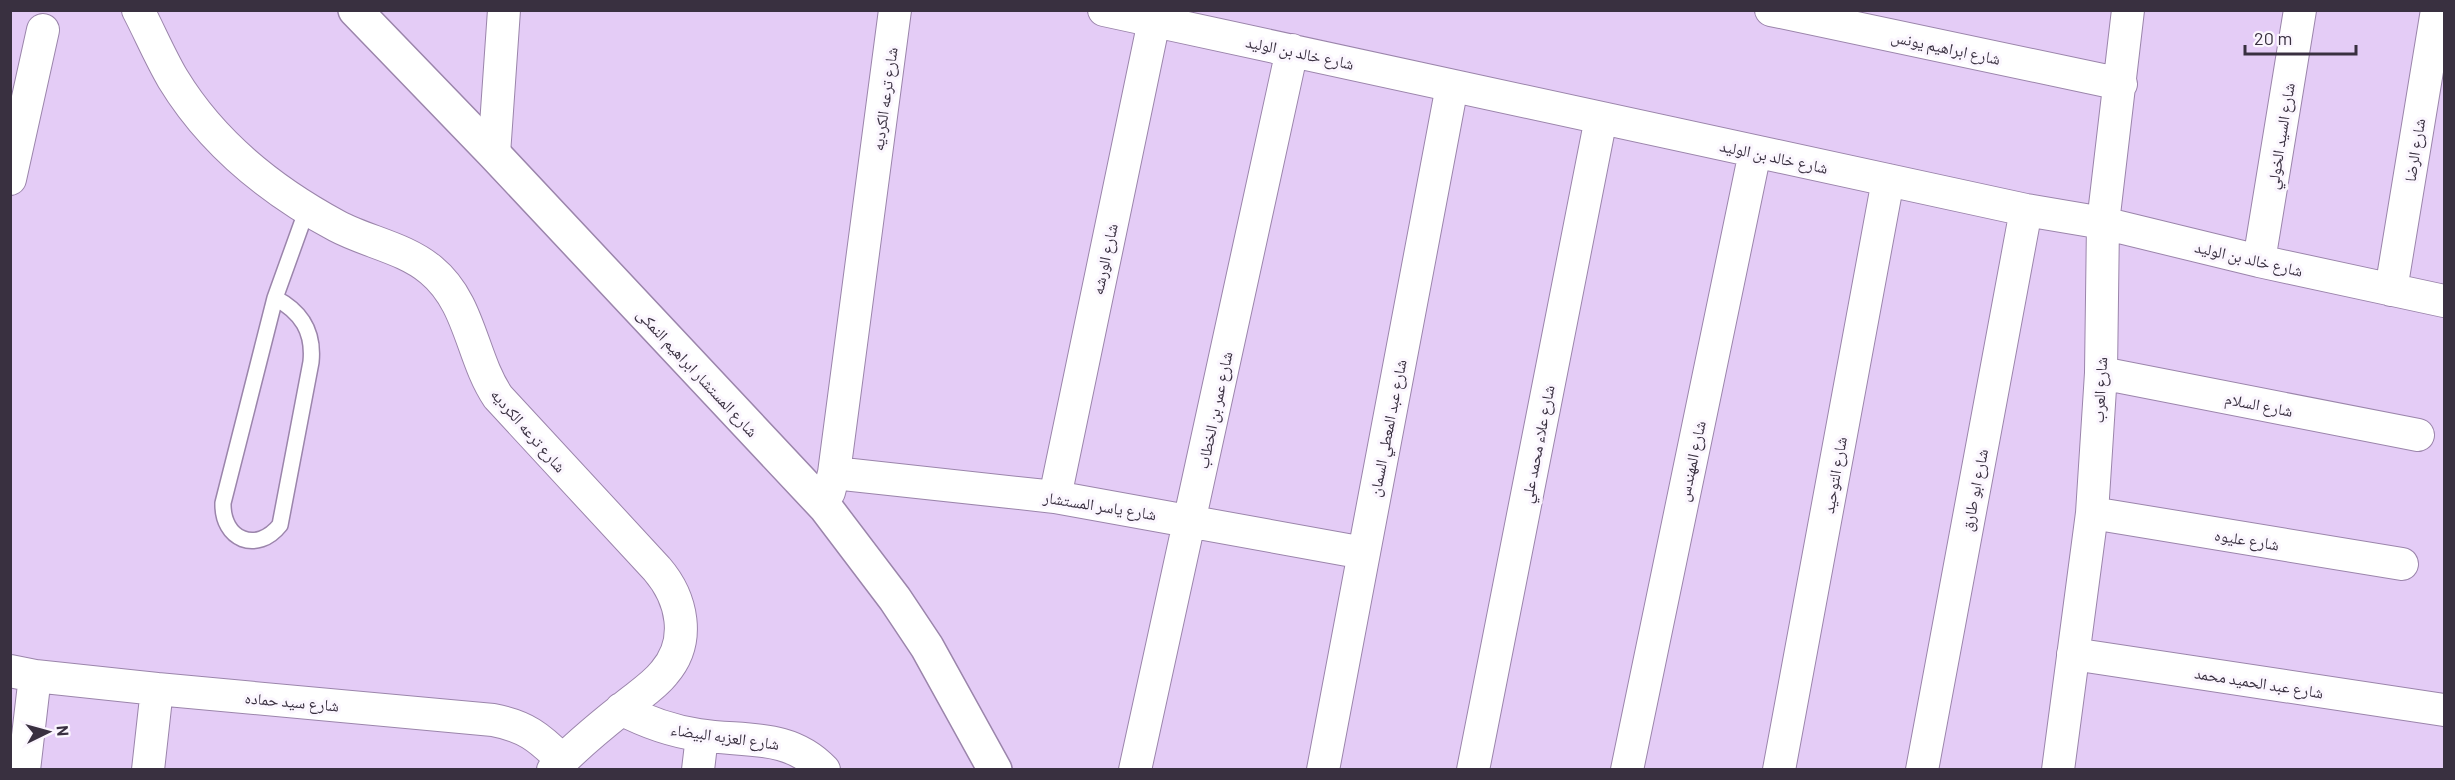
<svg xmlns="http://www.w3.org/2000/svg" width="2455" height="780" font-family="Barlow,'Noto Naskh Arabic',sans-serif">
  <rect width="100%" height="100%" fill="#e4ccf6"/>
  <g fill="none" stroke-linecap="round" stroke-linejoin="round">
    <!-- lane casing -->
    <g stroke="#9b85ab" stroke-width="18">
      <path id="lane" d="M 275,298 C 302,312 314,332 311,362 L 280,525 C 257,554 222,540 223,503 Z
        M 275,298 L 307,209"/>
    </g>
    <!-- street casing -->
    <g stroke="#9b85ab" stroke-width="34">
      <path id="street" d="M 138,10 C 150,33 160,57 173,79 C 212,143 272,191 337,226 C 367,242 405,248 431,270 C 471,303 471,357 498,397 L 657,569 C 682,598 692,641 664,673 C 653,687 636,697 622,709 C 598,728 574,748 553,770
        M 1104,10 L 2026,210 L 2103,223 L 2259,261 L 2444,301
        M 1771,10 L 2121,84
        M 494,154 L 504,10
        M 10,179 L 43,30
        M 2259,261 L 2300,10
        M 2391,290 L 2437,10
        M 2101,373 L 2418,435
        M 834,473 L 1055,497 L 1364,553
        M 829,492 L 834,473 L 895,10
        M 1055,497 L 1154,21
        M 2092,513 L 2402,564
        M 2073,654 L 2444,710
        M 10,671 L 35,676 L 157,689 L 493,720 C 525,726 539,737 562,760
        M 621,709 C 646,722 671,731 699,735 C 745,742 789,733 824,770
        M 24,770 L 35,676
        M 148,770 L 157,689
        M 698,770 L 702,736
        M 1135,770 L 1292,50
        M 1323,770 L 1452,86
        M 1473,770 L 1601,118
        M 1627,770 L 1755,152
        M 1779,770 L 1888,180
        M 1922,770 L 2026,210
        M 2058,770 L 2092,513 L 2101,373 L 2103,223 L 2128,10"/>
    </g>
    <!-- secondary casing -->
    <g stroke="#9b85ab" stroke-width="36">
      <path id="secondary" d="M 355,10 L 494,154 L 826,508 L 895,599 L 927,647 L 995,770"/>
    </g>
    <!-- lane -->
    <use href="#lane" stroke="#fff" stroke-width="15"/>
    <!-- street -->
    <use href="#street" stroke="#fff" stroke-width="32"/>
    <!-- secondary -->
    <use href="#secondary" stroke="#fff" stroke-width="33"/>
  </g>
  <g text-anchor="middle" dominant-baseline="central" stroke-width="6" stroke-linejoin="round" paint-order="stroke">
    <!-- street labels -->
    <g font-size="16" fill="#393040" stroke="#fbf6fe">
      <text transform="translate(1946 47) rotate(12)">شارع ابراهيم يونس</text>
      <text transform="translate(1300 52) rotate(12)">شارع خالد بن الوليد</text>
      <text transform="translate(884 99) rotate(-82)">شارع ترعه الكرديه</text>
      <text transform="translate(2280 136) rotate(-81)">شارع السيد الخولي</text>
      <text transform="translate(2414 150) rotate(-81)">شارع الرضا</text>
      <text transform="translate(1774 156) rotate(12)">شارع خالد بن الوليد</text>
      <text transform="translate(2249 258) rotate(13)">شارع خالد بن الوليد</text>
      <text transform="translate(1104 259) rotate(-78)">شارع الورشه</text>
      <text transform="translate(698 372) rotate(47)">شارع المستشار ابراهيم النمكى</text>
      <text transform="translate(2099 390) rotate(-87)">شارع العرب</text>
      <text transform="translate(2259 404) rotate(11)">شارع السلام</text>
      <text transform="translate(1214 410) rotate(-78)">شارع عمر بن الخطاب</text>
      <text transform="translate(1387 428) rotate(-79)">شارع عبد المعطي السمان</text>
      <text transform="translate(529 430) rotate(49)">شارع ترعه الكرديه</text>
      <text transform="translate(1537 444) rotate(-79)">شارع علاء محمد علي</text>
      <text transform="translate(1691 461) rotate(-78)">شارع المهندس</text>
      <text transform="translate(1834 475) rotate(-80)">شارع التوحيد</text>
      <text transform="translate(1974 490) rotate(-79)">شارع ابو طارق</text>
      <text transform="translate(1100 505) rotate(9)">شارع ياسر المستشار</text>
      <text transform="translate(2247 539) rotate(9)">شارع عليوه</text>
      <text transform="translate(2259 682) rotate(9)">شارع عبد الحميد محمد</text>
      <text transform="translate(292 701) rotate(5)">شارع سيد حماده</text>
      <text transform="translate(725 736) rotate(8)">شارع العزبه البيضاء</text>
    </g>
  </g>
  <!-- border -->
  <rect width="2455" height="780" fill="none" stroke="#393040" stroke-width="24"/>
  <!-- north arrow -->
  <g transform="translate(48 732) rotate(85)" stroke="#fbf6fe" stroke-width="4.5" paint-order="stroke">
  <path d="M0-4.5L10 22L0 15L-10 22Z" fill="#393040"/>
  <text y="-9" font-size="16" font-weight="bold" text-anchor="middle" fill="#393040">N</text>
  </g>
  <!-- scale -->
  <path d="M2245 45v9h111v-9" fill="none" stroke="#393040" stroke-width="3"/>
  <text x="2254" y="45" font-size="18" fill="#393040" stroke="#fbf6fe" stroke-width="4.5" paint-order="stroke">20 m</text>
</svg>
